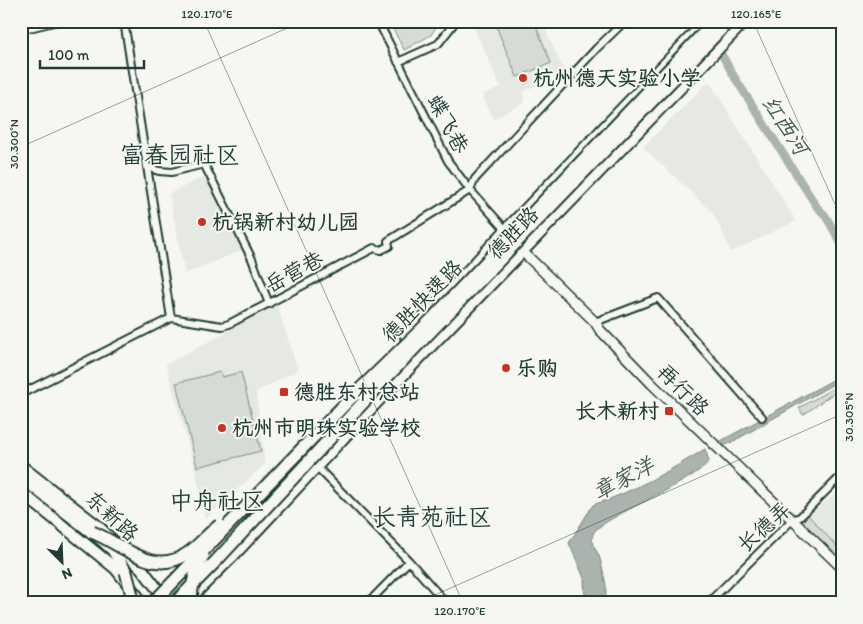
<svg xmlns="http://www.w3.org/2000/svg" width="863" height="624" viewBox="0 0 863 624" font-family="Itim,'LXGW WenKai TC',sans-serif">
  <style>
    .built { fill: #e6e8e4 }
    .green { fill: #d6dbd6; stroke: #7a8c85 }
    .water { fill: #aab3ae; stroke: #72847d }
    .lines { fill: none; stroke-linecap: round; stroke-linejoin: round }
    .canal { stroke: #aab3ae; stroke-width: 8 }
    .street-casing { stroke: #1f3d34; stroke-width: 10 }
    .secondary-casing { stroke: #1f3d34; stroke-width: 12 }
    .primary-casing { stroke: #1f3d34; stroke-width: 14 }
    .highway-casing { stroke: #1f3d34; stroke-width: 15 }
    .street { stroke: #f6f6f2; stroke-width: 6 }
    .secondary { stroke: #f6f6f2; stroke-width: 9 }
    .primary { stroke: #f6f6f2; stroke-width: 10 }
    .highway { stroke: #f6f6f2; stroke-width: 11 }
    .highway-bridge-casing { stroke: #1f3d34; stroke-width: 15; stroke-linecap: butt }
    .highway-bridge { stroke: #f6f6f2; stroke-width: 11 }
    .ticks { fill: none; stroke: #1f3d34; stroke-width: 1; stroke-opacity: 0.45 }
    .poi-dot { fill: #c8321e; stroke: #f6f6f2; stroke-width: 2 }
    .labels { text-anchor: middle; stroke-width: 4; stroke-linejoin: round; paint-order: stroke }
    .poi-label { font-size: 21px; font-weight: bold; fill: #1f3d34; stroke: #f6f6f2; text-anchor: start }
    .street-label { font-size: 21px; fill: #1f3d34; stroke: #f6f6f2 }
    .water-label { font-size: 22px; font-style: italic; fill: #425a52; stroke: #f6f6f2 }
    .quarter-label { font-size: 24px; fill: #1f3d34; stroke: #f6f6f2 }
    .neatline { fill: none; stroke: #1f3d34; stroke-width: 2 }
    .ticks-label { font-size: 12px; text-anchor: middle; fill: #1f3d34 }
  </style>
  <rect width="100%" height="100%" fill="#f6f6f2"/>
  <filter id="ink" filterUnits="userSpaceOnUse"><feTurbulence type="fractalNoise" baseFrequency=".02" numOctaves="2"/><feDisplacementMap in="SourceGraphic" scale="10" xChannelSelector="R" yChannelSelector="G"/><feConvolveMatrix kernelMatrix="1 2 1 2 8 2 1 2 1" color-interpolation-filters="sRGB"/></filter>
  <g filter="url(#ink)">
    <path class="built" d="M 471,21 L 541,21 L 564,70 L 523,92 L 525,102 L 494,119 L 482,95 L 501,87 Z
      M 709,81 L 796,221 L 731,252 L 714,214 L 643,147 Z
      M 207,175 L 242,250 L 185,274 L 169,194 Z
      M 277,305 L 298,370 L 256,392 L 265,464 L 205,519 L 198,481 L 166,364 Z
      M 842,489 L 842,552 L 808,515 Z"/>
    <path class="green" d="M 389,21 L 440,21 L 431,35 L 404,50 Z
      M 494,21 L 534,21 L 551,63 L 517,77 Z
      M 220,372 L 222,377 L 241,372 L 261,451 L 197,467 L 176,383 Z
      M 842,383 L 842,387 L 803,415 L 799,408 Z
      M 808,515 L 842,552 L 842,562 L 806,525 L 803,520 Z"/>
    <path class="water" d="M 842,375 L 842,379 L 734,441 L 716,450 L 708,448 Z
      M 705,449 L 709,461 C 691,485 599,518 593,534 C 590,542 596,549 599,556 C 602,564 604,576 606,585 C 606,590 606,596 605,601 L 605,603 L 579,603 L 585,599 L 584,578 L 569,543 L 593,505 C 633,492 669,471 705,449 Z"/>
    <g class="lines">
      <path class="canal" d="M 710,34 L 735,78 L 817,207 L 825,215 L 842,245"/>
      <g class="street-casing">
        <path id="street" d="M 124,21 L 171,318
          M 378,21 L 448,161 L 470,190 L 506,230
          M 838,21 L 842,27
          M 21,30 L 58,21
          M 398,62 L 438,44 L 456,21
          M 147,167 L 159,171 L 172,172 L 204,164 L 252,259 L 269,304
          M 595,322 L 658,298 L 762,417
          M 21,394 L 171,318 L 222,326 L 229,324 L 374,248 L 381,250 L 389,246 L 388,241 L 470,190 L 475,179 L 597,48 L 625,21
          M 317,467 L 409,561 L 446,603
          M 368,603 L 409,561
          M 708,603 L 792,520 L 800,517 L 842,475"/>
      </g>
      <g class="secondary-casing">
        <path id="secondary" d="M 519,248 L 595,322 L 600,330 L 652,384 L 842,568"/>
      </g>
      <g class="primary-casing">
        <path id="primary" d="M 406,337 L 506,230 L 706,21
          M 21,466 L 99,527 L 142,569 L 168,603
          M 21,492 L 115,568 L 143,603
          M 206,556 L 242,518
          M 185,603 L 232,557 L 378,401 L 745,21"/>
      </g>
      <g class="highway-casing">
        <path id="highway" d="M 21,477 L 103,541 L 113,550 L 126,572"/>
      </g>
      <use href="#street" class="street"/>
      <use href="#secondary" class="secondary"/>
      <use href="#primary" class="primary"/>
      <use href="#highway" class="highway"/>
      <g class="highway-bridge-casing">
        <path id="highway-bridge" d="M 92,532 C 123,544 153,578 188,553 C 200,545 208,533 220,525
          M 126,572 L 134,603
          M 153,603 L 350,399 L 430,321 L 715,21
          M 175,603 L 217,560 L 386,378 L 729,21
          M 191,603 C 191,585 195,572 203,556"/>
      </g>
      <use href="#highway-bridge" class="highway-bridge"/>
    </g>
  </g>
  <path class="ticks" d="M 204,21 L 463,603M 753,21 L 842,220M 21,147 L 303,21M 417,603 L 842,414"/>
  <g class="poi-dot">
    <circle cx="523" cy="78" r="5"/>
    <circle cx="202" cy="222" r="5"/>
    <circle cx="506" cy="368" r="5"/>
    <rect x="279" y="387" width="10" height="10" rx="2.5"/>
    <rect x="664" y="406" width="10" height="10" rx="2.5"/>
    <circle cx="222" cy="428" r="5"/>
  </g>
  <g class="labels">
    <g class="poi-label">
      <text x="533" y="85">杭州德天实验小学</text>
      <text x="212" y="229">杭锅新村幼儿园</text>
      <text x="516" y="375">乐购</text>
      <text x="294" y="399">德胜东村总站</text>
      <text x="659" y="418" text-anchor="end">长木新村</text>
      <text x="232" y="435">杭州市明珠实验学校</text>
    </g>
    <g class="street-label">
      <text transform="translate(448 124) rotate(62)" y="7">蝶飞巷</text>
      <text transform="translate(513 233) rotate(-46)" y="7">德胜路</text>
      <text transform="translate(294 272) rotate(-28)" y="7">岳营巷</text>
      <text transform="translate(422 301) rotate(-46)" y="7">德胜快速路</text>
      <text transform="translate(683 390) rotate(45)" y="7">再行路</text>
      <text transform="translate(112 516) rotate(42)" y="7">东新路</text>
      <text transform="translate(764 527) rotate(-42)" y="7">长德弄</text>
    </g>
    <g class="water-label">
      <text transform="translate(786 125) rotate(57)" y="8">红西河</text>
      <text transform="translate(623 478) rotate(-28)" y="8">章家洋</text>
    </g>
    <g class="quarter-label">
      <text x="180" y="163">富春园社区</text>
      <text x="217" y="509">中舟社区</text>
      <text x="432" y="525">长青苑社区</text>
    </g>
  </g>
  <rect width="863" height="624" fill="none" stroke="#f6f6f2" stroke-width="55"/>
  <g transform="translate(62 562) rotate(156)" stroke="#f6f6f2" stroke-width="4" paint-order="stroke">
  <path d="M0-4L9 19L0 12L-9 19Z" fill="#1f3d34"/>
  <text y="-8" font-size="14" font-weight="bold" text-anchor="middle" fill="#1f3d34">N</text>
  </g>
  <path d="M40 60v8h104v-8" fill="none" stroke="#1f3d34" stroke-width="2.5"/>
  <text x="48" y="60" font-size="15" fill="#1f3d34" stroke="#f6f6f2" stroke-width="4" paint-order="stroke">100 m</text>
  <rect x="28" y="28" width="808" height="568" class="neatline"/>
  <g class="ticks-label">
    <text x="207" y="18">120.170°E</text>
    <text x="756" y="18">120.165°E</text>
    <text transform="translate(14 144) rotate(-90)" y="4">30.300°N</text>
    <text transform="translate(849 417) rotate(-90)" y="4">30.305°N</text>
    <text x="460" y="615">120.170°E</text>
  </g>
</svg>
